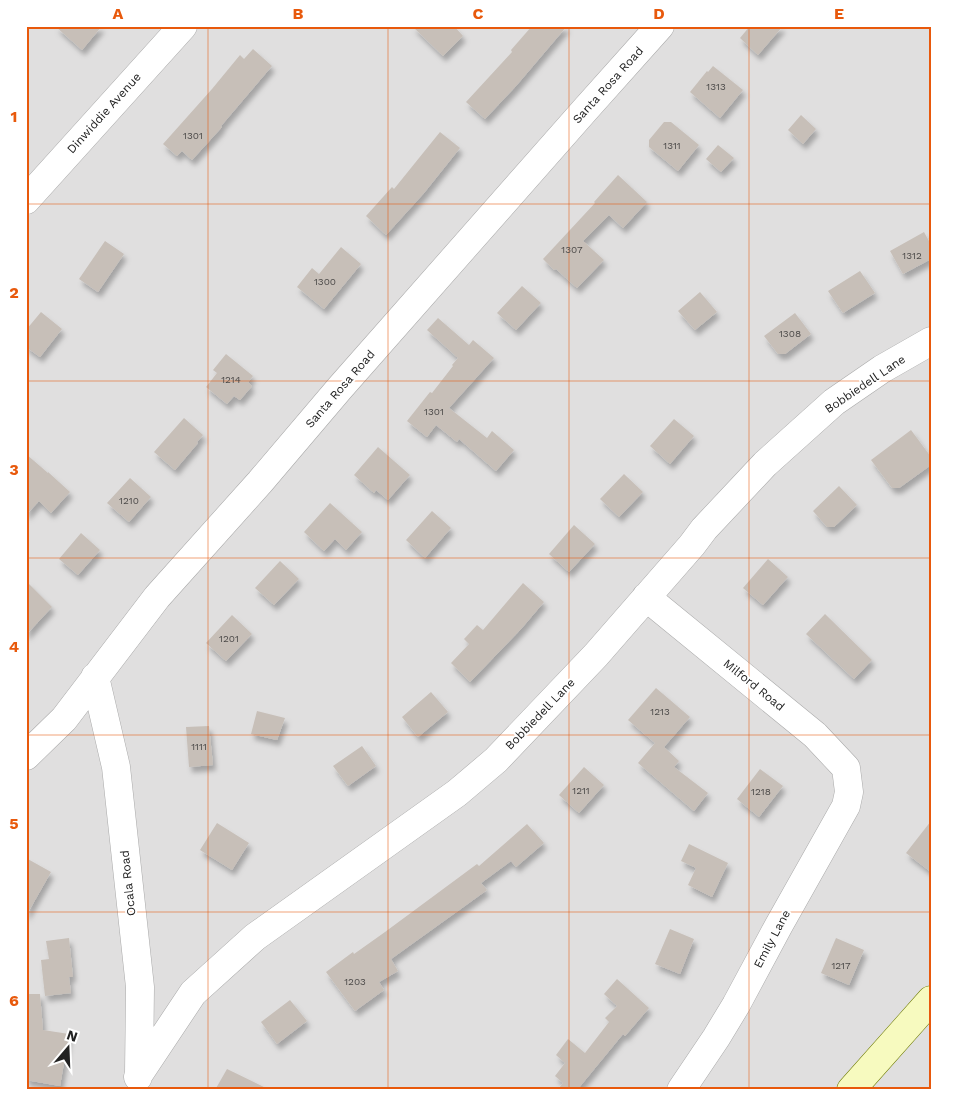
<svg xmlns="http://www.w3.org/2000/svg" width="957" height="1116" viewBox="0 0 957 1116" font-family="'Work Sans',sans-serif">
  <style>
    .residential { fill: #e0dfdf }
    .building { fill: #c7bfb8; filter: url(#shadow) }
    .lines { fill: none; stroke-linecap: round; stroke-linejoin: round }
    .minor-casing { stroke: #a9a9a9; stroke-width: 29 }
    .secondary-casing { stroke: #707d05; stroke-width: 29 }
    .minor { stroke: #fff; stroke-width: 28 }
    .secondary { stroke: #f7fabf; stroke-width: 28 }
    .grid { fill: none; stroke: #e8590c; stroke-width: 1; stroke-opacity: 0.55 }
    .labels { text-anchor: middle; stroke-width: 4; stroke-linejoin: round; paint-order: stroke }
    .number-label { font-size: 10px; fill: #4b4948 }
    .street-label { font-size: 12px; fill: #222; stroke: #fff }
    .neatline { fill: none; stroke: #e8590c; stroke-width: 2 }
    .grid-label { font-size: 16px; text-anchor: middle; font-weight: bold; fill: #e8590c }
  </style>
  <defs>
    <filter id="shadow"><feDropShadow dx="3" dy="5.5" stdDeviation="2.5" flood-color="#0004"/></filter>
  </defs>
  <rect width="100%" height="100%" fill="#f2efe9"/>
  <path class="residential" d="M 26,26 L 931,26 L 931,1090 L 26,1090 Z"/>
  <path class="building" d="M 55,26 L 102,26 L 82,50 Z
    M 412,26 L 454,26 L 463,36 L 443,56 Z
    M 532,26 L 567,26 L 516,86 L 485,119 L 466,102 L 512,52 L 511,50 Z
    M 750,26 L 783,26 L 758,55 L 740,38 Z
    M 253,49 L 272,66 L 221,126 L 222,127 L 192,160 L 182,151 L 177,156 L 163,144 L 212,89 L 240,55 L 244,59 Z
    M 713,66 L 743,90 L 720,118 L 690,92 L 707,71 L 708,72 Z
    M 801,115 L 816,129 L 803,144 L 788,130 Z
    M 664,122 L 671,122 L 699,145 L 678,171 L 649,147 L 649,140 Z
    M 440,132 L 460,148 L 424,193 L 386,235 L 366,216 L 392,187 L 394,189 Z
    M 718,145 L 734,158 L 721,172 L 706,159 Z
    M 618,175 L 647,202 L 623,228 L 609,215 L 583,241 L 604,260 L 577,288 L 556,269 L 554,270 L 543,259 L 595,203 L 594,202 Z
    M 924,232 L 931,245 L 931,259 L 903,274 L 890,251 Z
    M 105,241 L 124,254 L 98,292 L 79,279 Z
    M 341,247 L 361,264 L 324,309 L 297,287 L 312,268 L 319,274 Z
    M 860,271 L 875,293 L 843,313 L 828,291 Z
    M 522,286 L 541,303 L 516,330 L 497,313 Z
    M 700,292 L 717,312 L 695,330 L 678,311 Z
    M 41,312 L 62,329 L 40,357 L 26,347 L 26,330 Z
    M 795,313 L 811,334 L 785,354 L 778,354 L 764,336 Z
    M 438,318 L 469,345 L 473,340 L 494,358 L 449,408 L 487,438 L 492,431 L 514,450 L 496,471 L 459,439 L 457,442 L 436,425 L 427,437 L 407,421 L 430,392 L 432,393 L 453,366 L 452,365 L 458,358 L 427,330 Z
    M 226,354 L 253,376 L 248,382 L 252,386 L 240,400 L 234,396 L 227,404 L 206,387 L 217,373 L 213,370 Z
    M 184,418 L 203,435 L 197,442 L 198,443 L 175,470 L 154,452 Z
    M 674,419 L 694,436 L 670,464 L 650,446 Z
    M 911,430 L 931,457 L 931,465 L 899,488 L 892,488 L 871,460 Z
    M 378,447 L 410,475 L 388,500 L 376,490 L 374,493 L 354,475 Z
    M 26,454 L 48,473 L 48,472 L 70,492 L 51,513 L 39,501 L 26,515 Z
    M 624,474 L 643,492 L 619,517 L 600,499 Z
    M 130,478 L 151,497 L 129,522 L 107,503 Z
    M 839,486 L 857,505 L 834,527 L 827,527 L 813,511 Z
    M 330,503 L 362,532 L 346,550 L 335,539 L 324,551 L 304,532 Z
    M 432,511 L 451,528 L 425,558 L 406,540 Z
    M 574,525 L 595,544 L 569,572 L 549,554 Z
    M 81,533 L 100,550 L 78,575 L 59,559 Z
    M 768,559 L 788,577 L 763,605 L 743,588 Z
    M 280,561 L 299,579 L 274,605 L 255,588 Z
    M 26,581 L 52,607 L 26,635 Z
    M 523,583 L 544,602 L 521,629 L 470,682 L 451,663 L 469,644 L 464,639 L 477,625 L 483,630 Z
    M 825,614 L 872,660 L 854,679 L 806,634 Z
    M 232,615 L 252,634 L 226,661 L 206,643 Z
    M 656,688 L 690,717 L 664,747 L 679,761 L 674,767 L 708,793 L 694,811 L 638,763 L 655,743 L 628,720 Z
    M 431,692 L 448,712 L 418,737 L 402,717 Z
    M 257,711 L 285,718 L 277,740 L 251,734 Z
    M 209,726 L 213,765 L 189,767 L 186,727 Z
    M 362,746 L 376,766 L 348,786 L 333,766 Z
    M 584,767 L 604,785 L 579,813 L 559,795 Z
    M 760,769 L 783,786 L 759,817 L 737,799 Z
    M 931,821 L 931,872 L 906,853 Z
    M 217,823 L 249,843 L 232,870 L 200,850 Z
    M 527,824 L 544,843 L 516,867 L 511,861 L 481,883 L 487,890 L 391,959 L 398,971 L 379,982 L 384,990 L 355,1011 L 326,972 L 353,952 L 354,954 L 385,932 L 477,864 L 479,866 Z
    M 689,844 L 728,863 L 712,897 L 688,885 L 696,868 L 681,861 Z
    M 26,858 L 51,872 L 26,916 Z
    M 670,929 L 694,939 L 680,974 L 655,964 Z
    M 69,938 L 73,977 L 69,977 L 71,993 L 45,996 L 41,960 L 49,959 L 46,941 Z
    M 836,938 L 864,950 L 849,985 L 821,973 Z
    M 617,979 L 649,1008 L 625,1036 L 623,1034 L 577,1090 L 560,1090 L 559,1088 L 563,1083 L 555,1076 L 565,1063 L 556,1055 L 568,1039 L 585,1053 L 609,1022 L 605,1018 L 617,1006 L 604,994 Z
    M 26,994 L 40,994 L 43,1030 L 69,1034 L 60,1086 L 26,1080 Z
    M 290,1000 L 307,1021 L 277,1044 L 261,1022 Z
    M 227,1069 L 270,1090 L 215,1090 Z"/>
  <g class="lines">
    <g class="minor-casing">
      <path id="minor" d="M 26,200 L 183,26
        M 646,597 L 815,735 L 846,768 L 849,792 L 846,806 L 779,925 L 736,1005 L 716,1038 L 681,1090
        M 95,677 L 116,767 L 140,987 L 139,1074 L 138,1077
        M 26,756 L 64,719 L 157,597 L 260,482 L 339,389 L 584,111 L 660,26
        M 139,1074 L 193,993 L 255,937 L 457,793 L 496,760 L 596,655 L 692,545 L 704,529 L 765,464 L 834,402 L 882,369 L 931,341"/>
    </g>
    <g class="secondary-casing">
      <path id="secondary" d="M 851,1090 L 931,1000"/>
    </g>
    <use href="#minor" class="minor"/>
    <use href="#secondary" class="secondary"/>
  </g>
  <path class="grid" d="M 208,26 L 208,1090M 388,26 L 388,1090M 569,26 L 569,1090M 749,26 L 749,1090M 26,204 L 931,204M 26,381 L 931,381M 26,558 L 931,558M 26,735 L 931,735M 26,912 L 931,912"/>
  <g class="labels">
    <g class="number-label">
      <text x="716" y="90">1313</text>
      <text x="193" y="139">1301</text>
      <text x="672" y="149">1311</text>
      <text x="572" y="253">1307</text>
      <text x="912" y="259">1312</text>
      <text x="325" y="285">1300</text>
      <text x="790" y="337">1308</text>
      <text x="231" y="383">1214</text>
      <text x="434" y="415">1301</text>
      <text x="129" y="504">1210</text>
      <text x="229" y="642">1201</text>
      <text x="660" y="715">1213</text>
      <text x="199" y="750">1111</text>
      <text x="581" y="794">1211</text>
      <text x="761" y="795">1218</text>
      <text x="841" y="969">1217</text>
      <text x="355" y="985">1203</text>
    </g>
    <g class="street-label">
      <text transform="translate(608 85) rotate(-48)" y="4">Santa Rosa Road</text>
      <text transform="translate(104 113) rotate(-48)" y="4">Dinwiddie Avenue</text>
      <text transform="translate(865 384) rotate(-34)" y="4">Bobbiedell Lane</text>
      <text transform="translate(340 389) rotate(-49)" y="4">Santa Rosa Road</text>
      <text transform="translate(754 685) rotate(39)" y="4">Milford Road</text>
      <text transform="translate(540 714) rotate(-46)" y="4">Bobbiedell Lane</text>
      <text transform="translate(128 883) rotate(-96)" y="4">Ocala Road</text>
      <text transform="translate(772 939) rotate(-62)" y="4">Emily Lane</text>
    </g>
  </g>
  <rect width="957" height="1116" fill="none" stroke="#ffffff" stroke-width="55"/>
  <g transform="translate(68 1048) rotate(19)" stroke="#ffffff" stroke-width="4" paint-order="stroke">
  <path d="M0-4L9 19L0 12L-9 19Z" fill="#222222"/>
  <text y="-8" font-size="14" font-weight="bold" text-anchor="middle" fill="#222222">N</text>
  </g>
  <rect x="28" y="28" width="902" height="1060" class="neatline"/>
  <g class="grid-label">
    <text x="118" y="19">A</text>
    <text x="298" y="19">B</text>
    <text x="478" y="19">C</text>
    <text x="659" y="19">D</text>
    <text x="839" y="19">E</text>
    <text x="14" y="122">1</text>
    <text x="14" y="298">2</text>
    <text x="14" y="475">3</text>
    <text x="14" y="652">4</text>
    <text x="14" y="829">5</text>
    <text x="14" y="1006">6</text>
  </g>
</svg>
